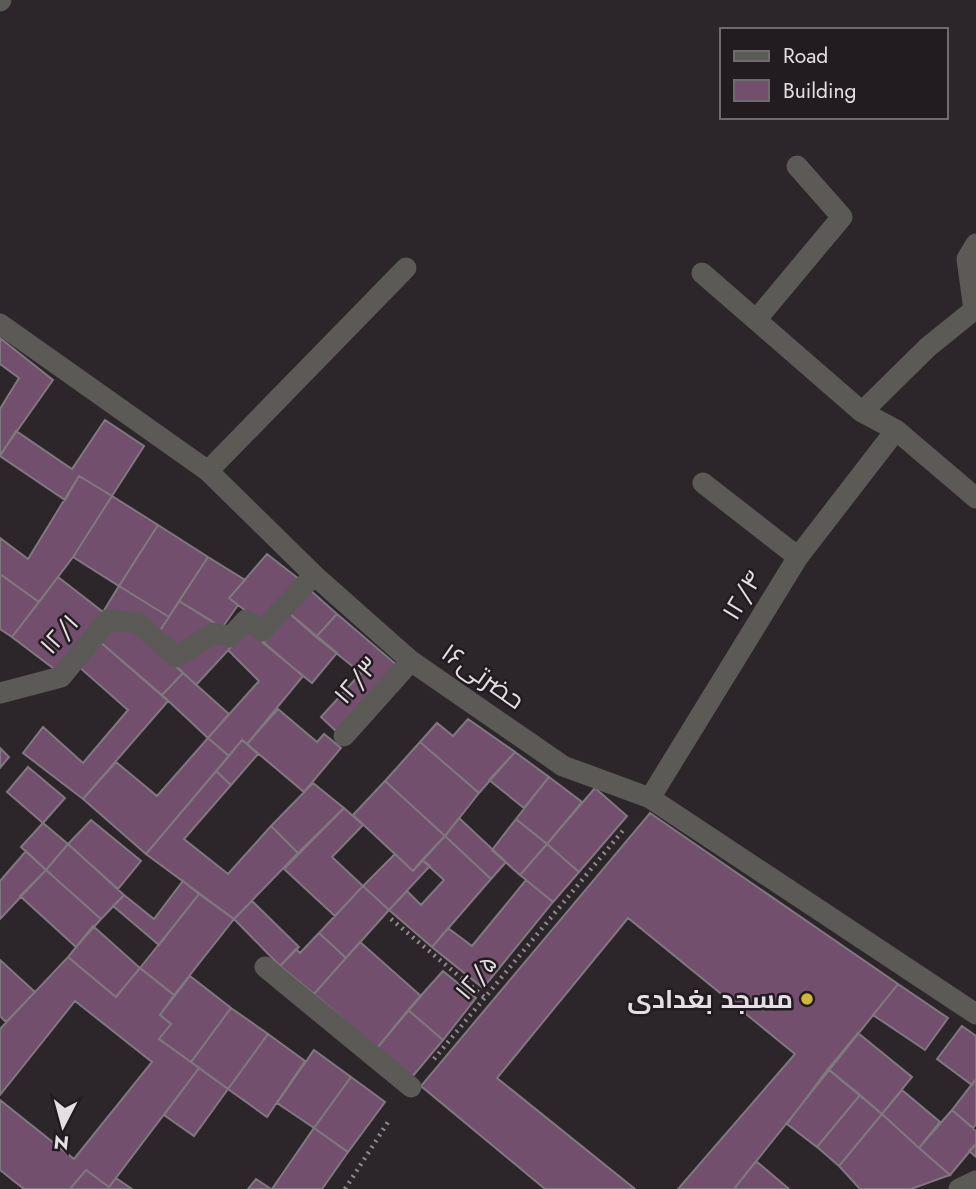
<svg xmlns="http://www.w3.org/2000/svg" width="976" height="1189" viewBox="0 0 976 1189" font-family="Jost,Cairo,sans-serif">
  <style>
    .building { fill: #714f6d; stroke: #80787f; stroke-width: 2 }
    .lines { fill: none; stroke-linecap: round; stroke-linejoin: round }
    .path { stroke: #918b90; stroke-width: 4.5; stroke-dasharray: 2 5; stroke-linecap: butt }
    .minor { stroke: #5b5a57; stroke-width: 21 }
    .poi-dot { fill: #d1b736; stroke: #221c21; stroke-width: 2.5 }
    .labels { text-anchor: middle; stroke-width: 5; stroke-linejoin: round; paint-order: stroke }
    .street-label { font-size: 26px; fill: #e4dfe3; stroke: #221c21 }
    .poi-label { font-size: 26px; font-weight: bold; fill: #e4dfe3; stroke: #221c21; text-anchor: end }
  </style>
  <rect width="100%" height="100%" fill="#2c262b"/>
  <path class="building" d="M 0,338 L 53,380 L 0,455 L 0,409 L 19,378 L 0,364 Z
    M 105,420 L 144,446 L 112,496 L 79,476 L 65,500 L 0,456 L 16,431 L 72,469 Z
    M 79,476 L 112,496 L 73,557 L 39,602 L 0,574 L 0,538 L 28,559 Z
    M 112,496 L 158,525 L 119,586 L 73,557 Z
    M 158,525 L 208,557 L 169,617 L 119,586 Z
    M 267,554 L 299,579 L 259,621 L 229,598 Z
    M 208,557 L 245,580 L 229,598 L 238,605 L 222,628 L 179,601 Z
    M 0,574 L 39,602 L 12,637 L 0,629 Z
    M 58,577 L 103,612 L 57,671 L 12,637 Z
    M 119,586 L 169,617 L 159,632 L 103,612 Z
    M 310,590 L 337,614 L 316,637 L 289,613 Z
    M 179,601 L 215,623 L 178,648 L 159,632 Z
    M 289,613 L 337,653 L 312,683 L 263,643 Z
    M 337,614 L 398,666 L 338,733 L 321,717 L 361,673 L 316,637 Z
    M 133,627 L 183,673 L 162,695 L 99,641 L 112,628 Z
    M 248,629 L 303,676 L 247,744 L 242,740 L 229,756 L 208,738 L 259,681 L 228,650 Z
    M 218,639 L 233,645 L 196,685 L 176,666 Z
    M 99,641 L 168,701 L 83,799 L 23,753 L 43,727 L 83,763 L 128,710 L 78,666 Z
    M 183,673 L 229,714 L 208,738 L 162,695 Z
    M 278,709 L 317,742 L 324,734 L 341,748 L 304,792 L 247,744 Z
    M 468,719 L 515,752 L 479,793 L 420,742 L 437,723 L 453,736 Z
    M 208,738 L 229,756 L 146,854 L 83,799 L 116,762 L 157,796 Z
    M 242,740 L 258,754 L 231,785 L 216,771 Z
    M 420,742 L 479,793 L 445,836 L 385,781 Z
    M 0,748 L 9,757 L 0,768 Z
    M 515,752 L 549,777 L 524,808 L 489,780 Z
    M 28,767 L 65,798 L 43,823 L 7,792 Z
    M 216,771 L 231,785 L 184,839 L 228,874 L 271,826 L 298,853 L 234,919 L 146,854 Z
    M 549,777 L 582,802 L 547,844 L 516,819 Z
    M 385,781 L 445,836 L 413,871 L 353,815 Z
    M 313,783 L 344,808 L 298,853 L 271,826 Z
    M 595,788 L 627,816 L 579,872 L 547,844 Z
    M 344,808 L 363,825 L 332,857 L 363,886 L 335,916 L 284,869 Z
    M 650,813 L 898,984 L 734,1189 L 678,1189 L 795,1054 L 628,918 L 497,1078 L 635,1189 L 545,1189 L 421,1086 Z
    M 459,818 L 506,862 L 491,879 L 445,836 Z
    M 516,819 L 547,844 L 520,875 L 492,850 Z
    M 91,820 L 141,861 L 118,889 L 68,844 Z
    M 43,823 L 68,844 L 46,870 L 21,847 Z
    M 445,836 L 491,879 L 432,947 L 389,910 L 407,891 L 421,905 L 444,880 L 422,860 Z
    M 68,844 L 124,895 L 101,919 L 46,870 Z
    M 547,844 L 579,872 L 553,902 L 520,875 Z
    M 26,851 L 46,870 L 0,919 L 0,881 Z
    M 395,854 L 413,871 L 422,860 L 430,866 L 389,910 L 363,886 Z
    M 46,870 L 101,919 L 76,947 L 20,896 Z
    M 526,880 L 553,902 L 483,988 L 432,947 L 448,928 L 472,946 Z
    M 183,881 L 199,894 L 159,945 L 113,906 L 124,895 L 154,919 Z
    M 363,886 L 389,910 L 346,958 L 319,933 Z
    M 199,894 L 234,919 L 174,995 L 140,968 Z
    M 252,901 L 299,947 L 280,966 L 234,919 Z
    M 93,926 L 140,968 L 116,997 L 68,957 Z
    M 319,933 L 346,958 L 314,994 L 280,966 L 296,949 L 300,953 Z
    M 360,942 L 421,996 L 377,1048 L 314,994 Z
    M 68,957 L 116,997 L 140,968 L 174,995 L 160,1015 L 171,1024 L 159,1039 L 199,1068 L 109,1187 L 86,1170 L 70,1189 L 24,1189 L 0,1170 L 0,1100 L 74,1159 L 152,1062 L 75,1001 L 0,1095 L 0,1029 Z
    M 0,960 L 35,992 L 6,1022 L 0,1016 Z
    M 443,971 L 476,998 L 443,1040 L 408,1010 Z
    M 190,976 L 231,1008 L 191,1062 L 159,1039 L 171,1024 L 160,1015 Z
    M 898,984 L 948,1018 L 925,1050 L 873,1015 Z
    M 231,1008 L 268,1034 L 228,1089 L 191,1062 Z
    M 408,1010 L 443,1040 L 412,1077 L 377,1048 Z
    M 962,1026 L 976,1036 L 976,1079 L 972,1085 L 937,1059 Z
    M 858,1033 L 912,1077 L 882,1114 L 828,1069 Z
    M 268,1034 L 305,1061 L 267,1117 L 228,1089 Z
    M 314,1050 L 351,1077 L 314,1128 L 277,1103 Z
    M 199,1068 L 228,1089 L 194,1136 L 164,1115 Z
    M 828,1069 L 860,1095 L 817,1147 L 787,1124 Z
    M 351,1077 L 385,1102 L 348,1152 L 314,1128 Z
    M 976,1079 L 976,1124 L 973,1128 L 952,1110 Z
    M 902,1090 L 940,1122 L 919,1148 L 882,1114 Z
    M 860,1095 L 882,1114 L 839,1166 L 817,1147 Z
    M 952,1110 L 976,1131 L 976,1144 L 950,1175 L 919,1148 Z
    M 882,1114 L 919,1148 L 950,1175 L 911,1189 L 860,1189 L 839,1166 Z
    M 314,1128 L 348,1152 L 322,1189 L 272,1189 Z
    M 976,1144 L 976,1157 L 969,1151 Z
    M 756,1161 L 789,1189 L 734,1189 Z
    M 86,1170 L 109,1187 L 116,1178 L 132,1189 L 70,1189 Z
    M 256,1179 L 271,1189 L 248,1189 Z"/>
  <g class="lines">
    <path class="path" d="M 391,919 L 484,997
      M 434,1059 L 625,828
      M 345,1189 L 390,1119"/>
    <path class="minor" d="M 0,1 L 1,0
      M 702,273 L 862,412 L 896,430 L 976,498
      M 756,320 L 842,217 L 797,166
      M 0,324 L 208,471 L 314,575 L 411,661 L 563,766 L 650,798 L 976,1014
      M 862,412 L 928,347 L 974,310 L 967,259 L 976,244
      M 208,471 L 406,268
      M 703,483 L 798,557
      M 0,693 L 61,677 L 108,620 L 138,623 L 176,657 L 214,633 L 230,637 L 246,620 L 262,631 L 314,575
      M 344,736 L 411,661
      M 650,798 L 798,557 L 896,430
      M 265,967 L 411,1087
      M 959,1189 L 976,1181"/>
  </g>
  <circle class="poi-dot" cx="807" cy="999" r="7"/>
  <g class="labels">
    <g class="street-label">
      <text transform="translate(742 595) rotate(-59)" y="9">۱۲/۴</text>
      <text transform="translate(59 634) rotate(-48)" y="9">۱۲/۱</text>
      <text transform="translate(483 676) rotate(35)" y="9">حضرتی۱۶</text>
      <text transform="translate(356 680) rotate(-49)" y="9">۱۲/۳</text>
      <text transform="translate(476 977) rotate(-50)" y="9">۱۲/۵</text>
    </g>
    <g class="poi-label">
      <text x="793" y="1008">مسجد بغدادی</text>
    </g>
  </g>
  <rect x="720" y="28" width="228" height="91" fill="#221c21" stroke="#706a6f" stroke-width="2"/>
  <rect x="734" y="51" width="35" height="10" fill="#5b5a57" stroke="#706a6f" stroke-width="2"/>
  <text x="783" y="63" font-size="21" fill="#e4dfe3">Road</text>
  <rect x="734" y="80" width="35" height="21" fill="#714f6d" stroke="#706a6f" stroke-width="2"/>
  <text x="783" y="98" font-size="21" fill="#e4dfe3">Building</text>
  <g transform="translate(63 1126) rotate(186)" stroke="#221c21" stroke-width="5" paint-order="stroke">
  <path d="M0-5L12 26L0 18L-12 26Z" fill="#e4dfe3"/>
  <text y="-10" font-size="19" font-weight="bold" text-anchor="middle" fill="#e4dfe3">N</text>
  </g>
</svg>
